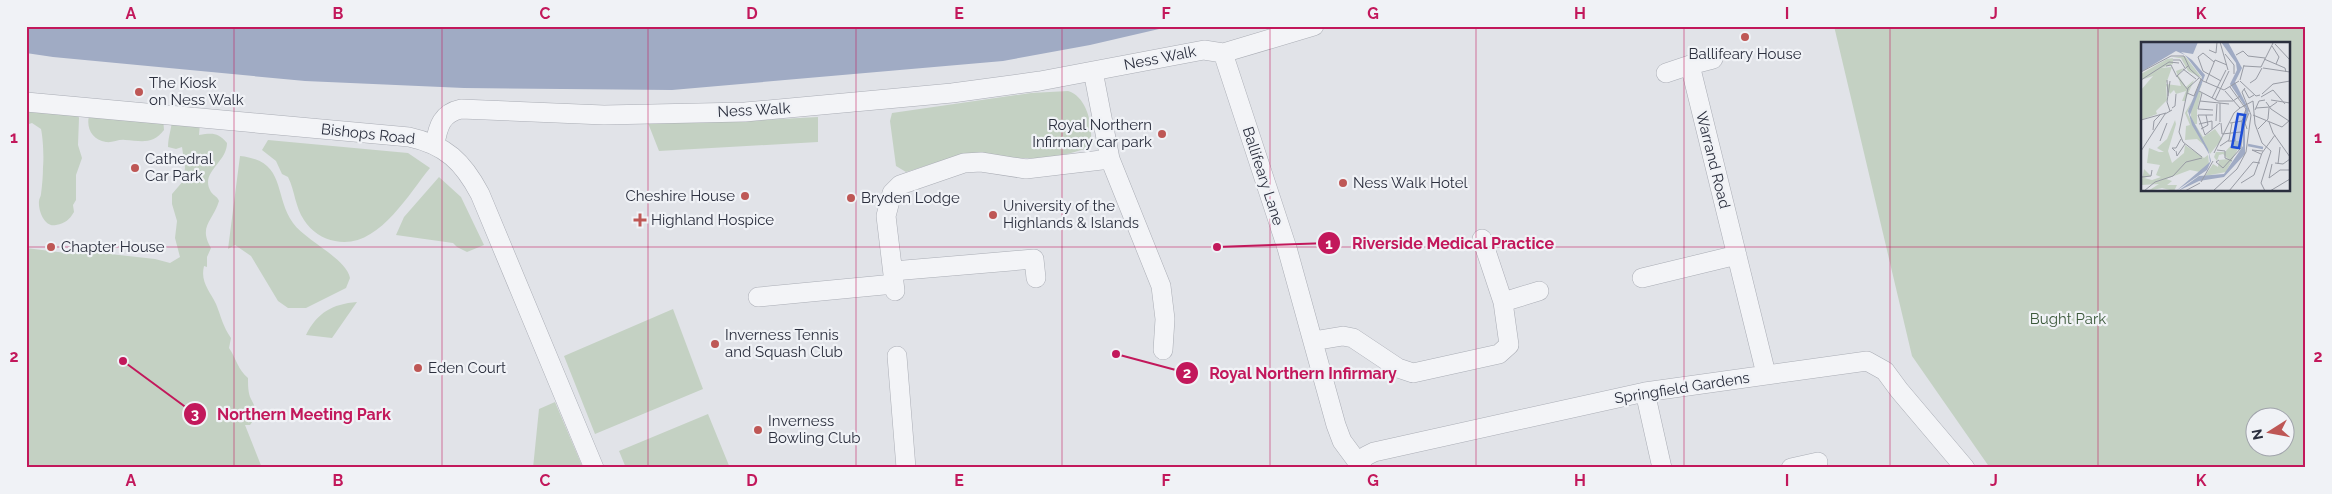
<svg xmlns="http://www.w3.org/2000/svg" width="2332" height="494" viewBox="0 0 2332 494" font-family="Raleway,sans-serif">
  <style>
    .green { fill: #c4d1c3; fill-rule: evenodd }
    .water { fill: #a0abc4 }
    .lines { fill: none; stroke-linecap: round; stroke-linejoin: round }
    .minor-casing { stroke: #aaadb5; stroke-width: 20 }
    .minor { stroke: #f3f4f7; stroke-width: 19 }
    .grid { fill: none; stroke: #c2185b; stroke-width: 1; stroke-opacity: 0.55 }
    .poi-dot { fill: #be5755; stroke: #f0f2f6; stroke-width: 2 }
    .labels { text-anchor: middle; stroke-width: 4.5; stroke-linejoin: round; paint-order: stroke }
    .poi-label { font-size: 15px; fill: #2b2f3e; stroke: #f0f2f6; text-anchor: start }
    .street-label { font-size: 15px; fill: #2b2f3e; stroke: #f0f2f6 }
    .park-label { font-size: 15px; fill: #3b583a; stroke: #f0f2f6 }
    .inset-river { fill: none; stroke: #a0abc4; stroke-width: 2.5 }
    .inset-road { fill: none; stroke: #989ba4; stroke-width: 1 }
    .view { fill: #1d4ed8; fill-opacity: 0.15; stroke: #1d4ed8; stroke-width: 2.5 }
    .inset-edge { fill: none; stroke: #2b2f3e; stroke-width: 2.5 }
    .leader { fill: none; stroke: #c2185b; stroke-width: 2 }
    .callout-dot { fill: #c2185b; stroke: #f0f2f6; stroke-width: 2 }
    .mark-label { font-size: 15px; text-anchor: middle; font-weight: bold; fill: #fff }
    .callout-label { font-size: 16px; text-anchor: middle; font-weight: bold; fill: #c2185b; stroke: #f0f2f6; stroke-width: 4.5; stroke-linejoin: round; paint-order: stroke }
    .neatline { fill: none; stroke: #c2185b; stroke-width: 2 }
    .grid-label { font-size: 16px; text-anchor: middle; font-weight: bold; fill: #c2185b }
  </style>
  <rect width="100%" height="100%" fill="#e1e3e8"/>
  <path class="green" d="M 1834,26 L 2306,26 L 2306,468 L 1990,468 L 1912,356 ZM 2142,44 L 2288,44 L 2288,190 L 2142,190 ZM 2254,416 L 2284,416 L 2284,446 L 2254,446 Z
    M 1068,91 C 1088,97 1094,129 1090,147 C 1069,155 1045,159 1022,158 C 1008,158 995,154 980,154 C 955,154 930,165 906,172 L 896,166 L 890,121 L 892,113 L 1031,93 Z
    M 26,101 L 76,105 L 79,118 L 78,145 L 82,158 L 76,175 L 76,200 L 73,205 L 74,212 C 69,220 66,223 56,225 C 45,228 38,211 39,201 C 39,199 41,196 41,194 C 42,186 43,176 43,167 C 44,157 43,138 41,129 L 32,123 L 26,125 Z
    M 90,113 L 163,117 L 164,130 C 153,145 141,141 125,140 C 119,139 112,143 106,142 C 91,140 85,126 90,113 Z
    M 818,117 L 818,142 L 659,151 L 648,123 L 746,121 Z
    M 172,118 L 200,123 L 199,135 C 212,133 218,132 227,143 C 227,163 199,172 211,192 C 214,196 217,196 219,201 C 213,221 198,226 211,248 L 207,257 L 207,267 L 204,266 C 200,282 210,291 216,304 C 221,316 223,327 231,338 L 229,348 C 236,358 238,370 248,378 C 248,385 248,393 251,399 C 257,411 259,413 250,425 L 245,425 L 262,468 L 26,468 L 26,248 L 74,254 L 80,245 L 92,252 L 155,259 L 170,263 L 180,257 L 175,238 L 177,221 L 172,204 L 172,194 L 184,180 L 185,167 L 182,147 L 176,149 L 168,147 C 168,136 172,128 172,118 Z
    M 268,140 L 408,153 L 430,168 C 407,196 377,250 335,241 C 323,239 311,231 304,220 C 295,207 295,191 288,177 L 282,174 L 276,161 L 262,150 Z
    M 240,156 C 287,161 273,195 293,223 C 306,241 346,258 350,278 L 346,288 L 306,308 L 288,308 L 278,301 L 251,256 L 235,245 L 228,249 Z
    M 439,177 L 461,197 L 484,245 L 467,252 L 457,247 L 453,243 L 396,235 L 404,217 Z
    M 357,302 L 332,338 L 306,335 C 317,313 332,304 357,302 Z
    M 673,309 L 703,389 L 595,434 L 564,356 Z
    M 555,402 L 583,468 L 533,468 L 539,409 Z
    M 708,414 L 730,468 L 626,468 L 619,451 Z"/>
  <path class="water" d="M 26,26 L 1172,26 L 1090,45 L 1003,61 L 672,90 L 464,88 L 305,81 L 53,57 L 26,53 Z"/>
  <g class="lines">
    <g class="minor-casing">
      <path id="minor" d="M 1223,53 L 1287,248 L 1336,425 L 1342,441 L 1359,464 L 1359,468
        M 1690,65 L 1713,59
        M 1093,71 L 1110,159 L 1161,286 L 1165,319 L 1163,350
        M 1666,73 L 1690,65 L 1766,374
        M 26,102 L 409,137 C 446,145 463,162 480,194 L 594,468
        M 435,144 C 438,126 442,113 461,109 L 604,115 L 745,112 L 952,93 L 1040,81 L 1204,50 L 1223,53 L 1314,26
        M 1482,239 L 1503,302
        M 893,271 L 1034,259 L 1036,278
        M 1642,278 L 1737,255
        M 895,291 L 886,216 L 892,193 L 900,185 L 964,163 L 981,162 L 1026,169 L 1110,159
        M 758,297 L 894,284
        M 1313,341 L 1343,336 L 1353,338 L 1398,368 L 1413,373 L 1499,354 L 1509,345 L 1503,302 L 1539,291
        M 897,356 L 906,468
        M 1645,392 L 1662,468
        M 1359,464 L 1366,456 L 1374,452 L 1645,392 L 1867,361 L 1885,371 L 1899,390 L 1965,468
        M 1791,468 L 1818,462"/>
    </g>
    <use href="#minor" class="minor"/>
  </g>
  <path class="grid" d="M 234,26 L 234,468M 442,26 L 442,468M 648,26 L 648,468M 856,26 L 856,468M 1062,26 L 1062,468M 1270,26 L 1270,468M 1476,26 L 1476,468M 1684,26 L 1684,468M 1890,26 L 1890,468M 2098,26 L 2098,468M 26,247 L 2306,247"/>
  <g class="poi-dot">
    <circle cx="1745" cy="37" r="5"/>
    <circle cx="139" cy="92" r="5"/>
    <circle cx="1162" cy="134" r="5"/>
    <circle cx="135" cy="168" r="5"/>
    <circle cx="1343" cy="183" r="5"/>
    <circle cx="745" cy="196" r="5"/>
    <circle cx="851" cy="198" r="5"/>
    <circle cx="993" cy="215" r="5"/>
    <path d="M637.5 212.5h5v5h5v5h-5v5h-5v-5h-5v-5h5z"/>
    <circle cx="51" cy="247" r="5"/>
    <circle cx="715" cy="344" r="5"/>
    <circle cx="418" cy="368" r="5"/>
    <circle cx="758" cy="430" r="5"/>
  </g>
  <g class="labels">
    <g class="poi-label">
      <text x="1745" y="59" text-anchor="middle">Ballifeary House</text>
      <text x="149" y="88">The Kiosk<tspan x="149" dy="17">on Ness Walk</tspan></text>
      <text x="1152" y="130" text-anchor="end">Royal Northern<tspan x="1152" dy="17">Infirmary car park</tspan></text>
      <text x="145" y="164">Cathedral<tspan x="145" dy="17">Car Park</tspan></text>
      <text x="1353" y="188">Ness Walk Hotel</text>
      <text x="735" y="201" text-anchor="end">Cheshire House</text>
      <text x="861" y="203">Bryden Lodge</text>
      <text x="1003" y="211">University of the<tspan x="1003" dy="17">Highlands &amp; Islands</tspan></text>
      <text x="651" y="225">Highland Hospice</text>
      <text x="61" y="252">Chapter House</text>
      <text x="725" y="340">Inverness Tennis<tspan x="725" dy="17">and Squash Club</tspan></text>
      <text x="428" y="373">Eden Court</text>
      <text x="768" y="426">Inverness<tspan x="768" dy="17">Bowling Club</tspan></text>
    </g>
    <g class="street-label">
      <text transform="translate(1160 58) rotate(-11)" y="5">Ness Walk</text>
      <text transform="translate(754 110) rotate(-3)" y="5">Ness Walk</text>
      <text transform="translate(368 134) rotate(6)" y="5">Bishops Road</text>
      <text transform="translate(1713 160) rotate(76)" y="5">Warrand Road</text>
      <text transform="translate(1263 176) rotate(72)" y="5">Ballifeary Lane</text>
      <text transform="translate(1682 388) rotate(-9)" y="5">Springfield Gardens</text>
    </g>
    <g class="park-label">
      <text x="2068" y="324">Bught Park</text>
    </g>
  </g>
  <g transform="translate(2141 42)">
    <rect width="149" height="149" fill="#e1e3e8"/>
    <path d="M 44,14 L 61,36 L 47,29 L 40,16 L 32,16 L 32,22 L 20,26 L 31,25 L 25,42 L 40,44 L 35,29 L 43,26 L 37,33 L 45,45 L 53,38 L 44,59 L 41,59 L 45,49 L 35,52 L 33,48 L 29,52 L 25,43 L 26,58 L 15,69 L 16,72 L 0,78 L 0,48 L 12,34 L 0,38 L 0,32 L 26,17 ZM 59,42 L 61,42 L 58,49 L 60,50 L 56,69 L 56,82 L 54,82 L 62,95 L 74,87 L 81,97 L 69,112 L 50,77 L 50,66 ZM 54,54 L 46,71 L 63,103 L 56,97 L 44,98 L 45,84 L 49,83 L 44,71 ZM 34,78 L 35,82 L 27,109 L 31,121 L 43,111 L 44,103 L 63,116 L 67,113 L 68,122 L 59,130 L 49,128 L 25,137 L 31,139 L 26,143 L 36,143 L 33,149 L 21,146 L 7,149 L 18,142 L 0,143 L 3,127 L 10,134 L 3,136 L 11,138 L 20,135 L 15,133 L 19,123 L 6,121 L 8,106 L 18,110 L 23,110 L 16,106 L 26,97 ZM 94,99 L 101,99 L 85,130 L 64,134 L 72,122 L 77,125 L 78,118 L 87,117 L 82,112 L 78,113 L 76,119 L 73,115 L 75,110 L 84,110 Z" fill="#c4d1c3"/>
    <path d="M 0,0 L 57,0 L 52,12 L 40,10 L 51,18 L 64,33 L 49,73 L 67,107 L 70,119 L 66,128 L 35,149 L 69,120 L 68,112 L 51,83 L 47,69 L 61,35 L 44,13 L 35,9 L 0,30 ZM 80,0 L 87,0 L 101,26 L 94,40 L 108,68 L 104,84 L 104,112 L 83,135 L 58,139 L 37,149 L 58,134 L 83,132 L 102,104 L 101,87 L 105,66 L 89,42 L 96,28 L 95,21 Z" fill="#a0abc4"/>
    <path class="inset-river" d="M 107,103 L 122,106"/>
    <path class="inset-road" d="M 79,0 L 87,28M 134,2 L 149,18M 131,4 L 138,15 L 135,22M 68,8 L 75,11 L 76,0M 84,12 L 93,23 L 93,32M 95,13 L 102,9 L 107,14M 107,14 L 124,16M 123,17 L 144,26 L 145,30M 32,18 L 39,18 L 44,26M 73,20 L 62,11 L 57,15 L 62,29 L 80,39M 25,24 L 30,23 L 36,35M 47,24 L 36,34 L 47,48M 103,24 L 120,25M 120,25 L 132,1M 122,26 L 149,30M 42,27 L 55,37M 0,30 L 30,14 L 43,14 L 49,27 L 62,39 L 83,48M 58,36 L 47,46 L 38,90 L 42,100 L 61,115M 0,38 L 28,20 L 38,21M 26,38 L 27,54M 99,38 L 103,23M 29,39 L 26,60 L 29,69M 99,39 L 115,54 L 119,53M 65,40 L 74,18 L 86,23M 109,41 L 115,37 L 121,26M 103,47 L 108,56 L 113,53M 83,48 L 98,39M 58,49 L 77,59 L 92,59 L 99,54M 46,51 L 53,54 L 60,37M 61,51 L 57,67 L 72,68M 121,52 L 132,42 L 149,39M 120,55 L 132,48 L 144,62M 71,56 L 85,28M 74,58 L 88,29M 130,58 L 149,61M 59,59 L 88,62M 125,60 L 130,67 L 148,79M 31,66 L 34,64 L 35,52M 99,66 L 112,59 L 114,82 L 121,101 L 130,109 L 120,141 L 124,149M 115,66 L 129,65 L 136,60M 114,68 L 118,59 L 124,58M 72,73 L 57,73 L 64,93 L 79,81M 112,73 L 141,85 L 149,78M 0,78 L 25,71M 75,79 L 76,62M 79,80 L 79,61M 128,80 L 132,91 L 149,115M 80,81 L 81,92 L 100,90M 89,81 L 101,79 L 105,67 L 89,45M 58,82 L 71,79 L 71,87M 60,87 L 67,83 L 65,73M 106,87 L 104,81 L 108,71M 117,87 L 127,77 L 128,66M 12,88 L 13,79 L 20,72M 19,99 L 26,81M 87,99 L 94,99 L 94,91M 79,104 L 88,98 L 91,81M 76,108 L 84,109 L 84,116 L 91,119M 0,109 L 24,72 L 31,68M 34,109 L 31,106 L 35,106 L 40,97M 35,109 L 36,114 L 44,102M 73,111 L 93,71 L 99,66 L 84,49M 120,112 L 111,108 L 122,109M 78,118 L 75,120 L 82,126 L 100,106 L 101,79M 134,121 L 142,122 L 149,117M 131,122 L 128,136 L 139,128 L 149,128M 137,122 L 139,105M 1,135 L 10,134 L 11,128M 60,140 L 72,119M 100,141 L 113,133 L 121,111 L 134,93M 3,149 L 14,140 L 32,134 L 45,120 L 61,116M 44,149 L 59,141M 72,149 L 96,127 L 105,110 L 110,73 L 101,50 L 104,46M 88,149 L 112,120 L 119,121M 129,149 L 149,137"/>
    <path class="view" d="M 97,72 L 104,73 L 98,106 L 91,105 Z"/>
    <rect width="149" height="149" class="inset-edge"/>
  </g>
  <path class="leader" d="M1217 247L1329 243M1116 354L1187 373M123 361L195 414"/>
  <g class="callout-dot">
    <circle cx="1217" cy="247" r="5"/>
    <circle cx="1116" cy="354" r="5"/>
    <circle cx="123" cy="361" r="5"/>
    <circle cx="1329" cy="243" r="12"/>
    <circle cx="1187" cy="373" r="12"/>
    <circle cx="195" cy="414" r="12"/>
  </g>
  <g class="mark-label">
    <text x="1329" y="249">1</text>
    <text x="1187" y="378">2</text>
    <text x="195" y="419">3</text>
  </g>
  <g class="callout-label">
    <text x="1453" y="249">Riverside Medical Practice</text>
    <text x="1303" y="379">Royal Northern Infirmary</text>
    <text x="304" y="420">Northern Meeting Park</text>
  </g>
  <rect width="2332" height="494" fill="none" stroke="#f0f2f6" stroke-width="55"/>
  <g transform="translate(2270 432) rotate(259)"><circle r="24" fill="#f0f2f6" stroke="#a1a4ac"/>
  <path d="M0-4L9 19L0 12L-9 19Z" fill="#be5755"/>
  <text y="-8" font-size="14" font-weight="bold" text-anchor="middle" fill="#2b2f3e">N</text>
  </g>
  <rect x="28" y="28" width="2276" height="438" class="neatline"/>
  <g class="grid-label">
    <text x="131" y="19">A</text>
    <text x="338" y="19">B</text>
    <text x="545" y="19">C</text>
    <text x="752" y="19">D</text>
    <text x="959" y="19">E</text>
    <text x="1166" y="19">F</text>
    <text x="1373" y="19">G</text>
    <text x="1580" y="19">H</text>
    <text x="1787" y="19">I</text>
    <text x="1994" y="19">J</text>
    <text x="2201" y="19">K</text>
    <text x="14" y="143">1</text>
    <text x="2318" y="143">1</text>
    <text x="14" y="362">2</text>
    <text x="2318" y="362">2</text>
    <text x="131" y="486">A</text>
    <text x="338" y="486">B</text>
    <text x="545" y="486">C</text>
    <text x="752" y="486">D</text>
    <text x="959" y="486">E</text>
    <text x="1166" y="486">F</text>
    <text x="1373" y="486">G</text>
    <text x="1580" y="486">H</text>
    <text x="1787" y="486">I</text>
    <text x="1994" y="486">J</text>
    <text x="2201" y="486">K</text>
  </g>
</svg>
